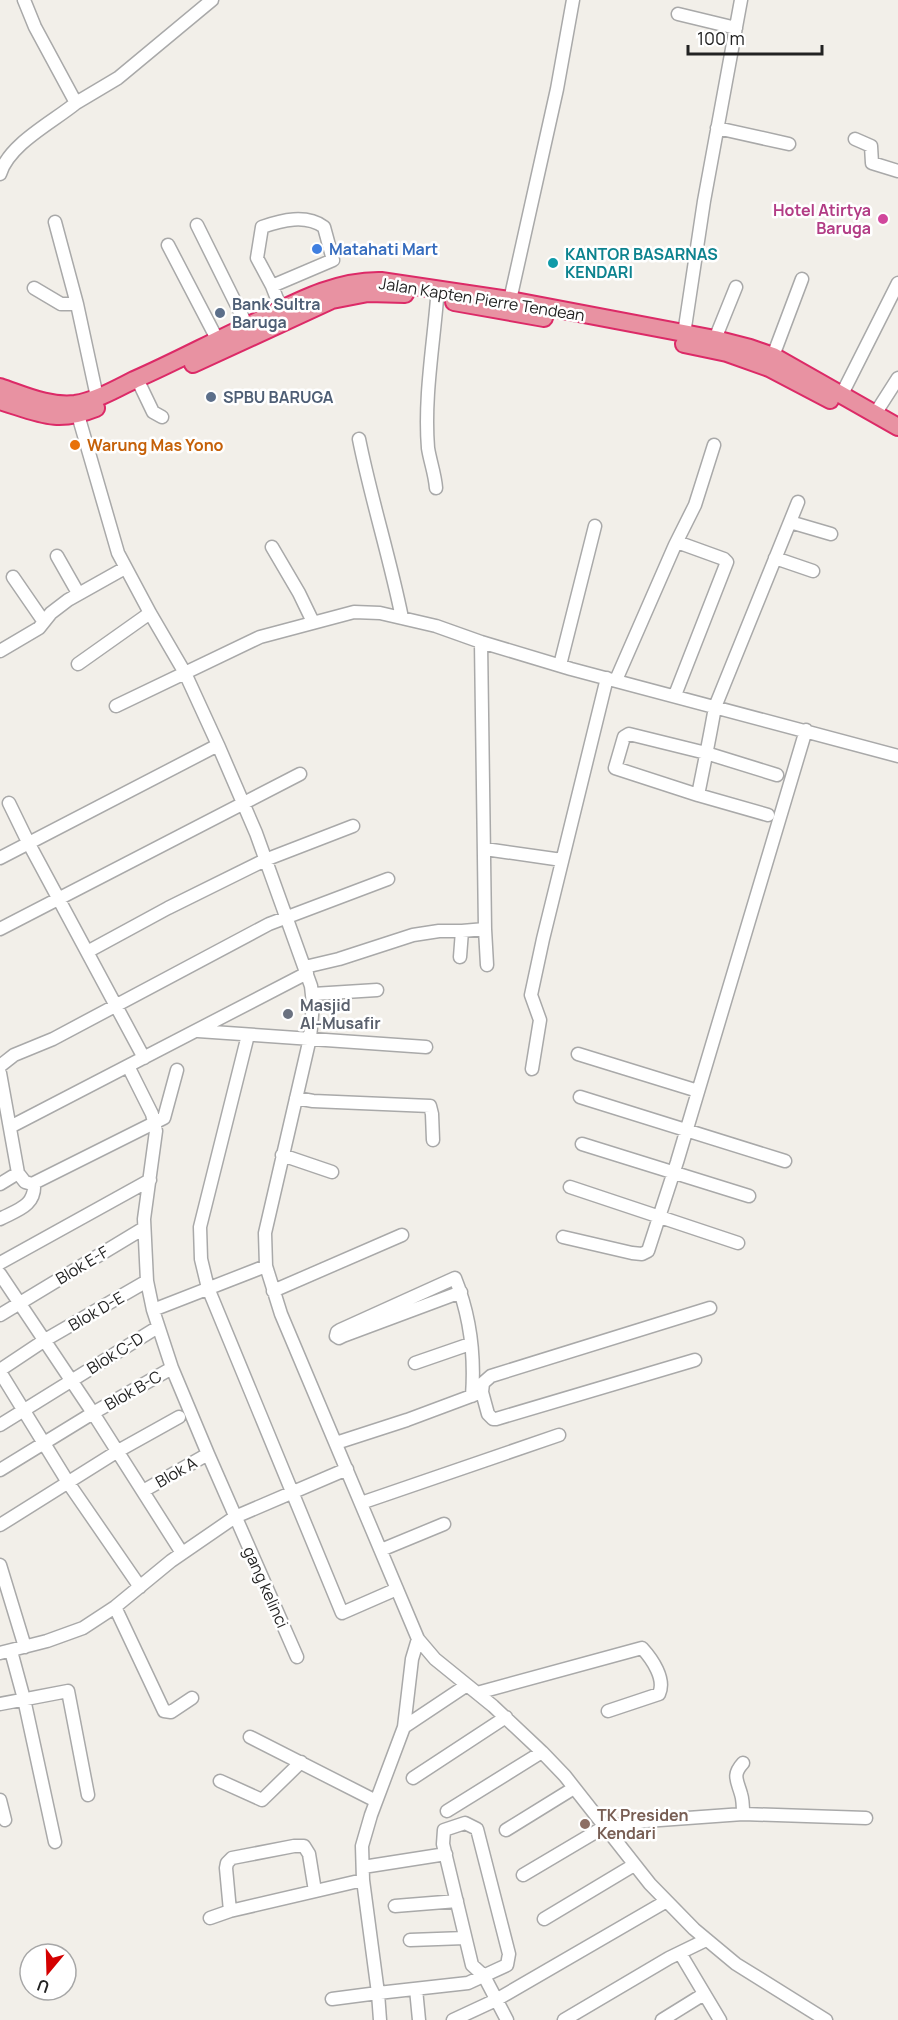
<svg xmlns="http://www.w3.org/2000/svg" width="898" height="2020" viewBox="0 0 898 2020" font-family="Manrope,sans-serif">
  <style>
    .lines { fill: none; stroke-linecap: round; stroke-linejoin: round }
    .minor-casing { stroke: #a9a9a9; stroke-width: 15 }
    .highway-casing { stroke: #dc2a67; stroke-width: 20 }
    .minor { stroke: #fff; stroke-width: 12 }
    .highway { stroke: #e892a2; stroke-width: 16 }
    .hotel-dot { fill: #d1479c; stroke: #fff; stroke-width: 2 }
    .shop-dot { fill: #3f7fe0; stroke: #fff; stroke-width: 2 }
    .culture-dot { fill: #0f9aa8; stroke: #fff; stroke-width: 2 }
    .service-dot { fill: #5c6f8a; stroke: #fff; stroke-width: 2 }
    .food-dot { fill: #e8710a; stroke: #fff; stroke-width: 2 }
    .worship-dot { fill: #6b7280; stroke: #fff; stroke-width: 2 }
    .education-dot { fill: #8d6e63; stroke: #fff; stroke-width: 2 }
    .labels { text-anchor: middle; stroke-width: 5; stroke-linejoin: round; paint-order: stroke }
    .hotel-label { font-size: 16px; font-weight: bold; fill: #b23c85; stroke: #fff; text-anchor: end }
    .shop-label { font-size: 16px; font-weight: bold; fill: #366cbe; stroke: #fff; text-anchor: start }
    .culture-label { font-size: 16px; font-weight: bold; fill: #0d838f; stroke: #fff; text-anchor: start }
    .street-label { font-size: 16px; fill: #222; stroke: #fff }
    .service-label { font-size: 16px; font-weight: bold; fill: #4e5e75; stroke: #fff; text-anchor: start }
    .food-label { font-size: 16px; font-weight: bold; fill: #c56008; stroke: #fff; text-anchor: start }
    .worship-label { font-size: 16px; font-weight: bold; fill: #5b616d; stroke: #fff; text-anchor: start }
    .education-label { font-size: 16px; font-weight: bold; fill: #785e54; stroke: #fff; text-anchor: start }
  </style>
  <rect width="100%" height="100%" fill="#f2efe9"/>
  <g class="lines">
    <g class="minor-casing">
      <path id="minor" d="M 678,14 L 736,28
        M 76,103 L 118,78 L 212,0
        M 717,128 L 789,144
        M 855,139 L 871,146 L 872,163 L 898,171
        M 0,174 C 9,144 53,122 76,103 L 35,27 L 24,0
        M 55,222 L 77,304 L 97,397
        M 197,225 L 247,326
        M 168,245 L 217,339
        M 272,286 L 333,260 L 324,227 C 306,214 282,220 262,227 L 257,258 L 272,286 L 281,309
        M 34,288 L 61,304 L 77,304
        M 510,300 L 557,89 L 573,0
        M 684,334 L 704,201 L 741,0
        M 715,339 L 736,287
        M 773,356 L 802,279
        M 141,387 L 153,412 L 162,417
        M 842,394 L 898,283
        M 875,414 L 898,378
        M 78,415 L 118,553 L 150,613 L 185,673 L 218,745 L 256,833 L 311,986 L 313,1004 L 310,1038 L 265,1233 L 266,1266 L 281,1314 L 418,1639 L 435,1659 L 493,1706 L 542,1752 L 565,1776 L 650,1884 L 694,1929 L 736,1964 L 826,2020
        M 359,439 C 371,499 390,558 402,618
        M 436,488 C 435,474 430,461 428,448 C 424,399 433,348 437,299
        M 790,522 L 831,534
        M 272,547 L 299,593 L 313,622
        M 57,556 L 78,593
        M 775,558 L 813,571
        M 13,577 L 44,622
        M 0,651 L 39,628 L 51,613 L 68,600 L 125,568
        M 78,664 L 150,613
        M 560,665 L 595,526
        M 616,680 L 675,545 L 695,505 L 714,445
        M 675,695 L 727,562 L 724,559 L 677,542
        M 116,706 L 260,637 L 354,612 L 380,613 L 436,626 L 481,642 L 571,669 L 898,756
        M 777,775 L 706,753 L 629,734 L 624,737 L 615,768 L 698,795 C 704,765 710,736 715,707 L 798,502
        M 698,795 L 768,815
        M 9,803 L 28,842 L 144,1058
        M 485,849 L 562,860
        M 0,858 L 218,745
        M 0,929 L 300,774
        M 485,929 L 487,965
        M 462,931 L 485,929 L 481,642
        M 87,952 L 168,908 L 265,860 L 353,826
        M 305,967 L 339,959 L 413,935 L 439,931 L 462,931 L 460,957
        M 313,994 L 377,990
        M 198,1031 L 426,1047
        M 248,1035 L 200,1227 L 201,1259 L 208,1288 L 342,1613 L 397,1589
        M 578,1054 L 698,1091
        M 0,1066 L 14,1055 L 53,1039 L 269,924 L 388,879
        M 128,1066 L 152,1114 L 156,1131 L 144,1219 L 147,1281 L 153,1310 L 266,1266
        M 532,1069 L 540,1020 L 531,995 L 543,939 L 607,678
        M 0,1073 L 18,1173 L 25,1182 L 32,1184 L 164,1118 L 177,1070
        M 580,1097 L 785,1161
        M 296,1098 L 313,1101 L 430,1106 L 432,1114 L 433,1140
        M 10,1127 L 307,973
        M 582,1144 L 749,1196
        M 282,1155 L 332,1172
        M 0,1184 L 18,1173
        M 570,1187 L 738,1243
        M 0,1219 C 17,1210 36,1206 34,1183
        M 563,1237 L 632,1253 L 642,1254 L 648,1251 L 677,1162 L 806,730
        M 0,1263 L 150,1180
        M 0,1274 L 93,1413 L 182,1553
        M 273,1291 L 402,1235
        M 461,1292 L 343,1336 L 339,1338 L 336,1336 L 337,1332 L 340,1330 L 455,1278 C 470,1315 475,1356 472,1396
        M 153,1310 L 172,1368 L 208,1454 L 297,1657
        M 0,1315 L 144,1228
        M 415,1363 L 470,1344
        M 0,1370 L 45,1340 L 147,1281
        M 0,1372 L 69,1484 L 140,1587
        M 482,1392 L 483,1383 L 491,1376 L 710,1308
        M 0,1425 L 158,1327
        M 336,1443 L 407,1420 L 482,1392 L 488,1414 L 493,1419 L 496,1419 L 695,1360
        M 0,1470 L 93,1413 L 172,1368
        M 143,1491 L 208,1454
        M 361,1503 L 559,1435
        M 0,1525 L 118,1451 L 179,1417
        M 381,1550 L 444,1524
        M 0,1565 L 25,1647
        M 115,1607 L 164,1711 L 171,1712 L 192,1698
        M 11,1651 L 24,1699 L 55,1842
        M 0,1653 L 47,1641 L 83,1628 L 115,1607 L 171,1561 L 235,1517 L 347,1469
        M 477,1693 L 642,1648 C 652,1659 666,1679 659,1694 L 608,1711
        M 0,1704 L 68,1691 L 88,1795
        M 404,1727 L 467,1685
        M 250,1737 L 376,1801
        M 743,1763 C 732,1775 737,1780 741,1794 C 743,1800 743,1807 743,1814
        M 413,1778 L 506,1717
        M 220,1781 L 262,1800 L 301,1762
        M 0,1800 L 5,1820
        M 447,1811 L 542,1752
        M 506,1830 L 574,1788
        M 363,1867 L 446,1854
        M 523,1875 L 604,1827 L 646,1821 L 743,1814 L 866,1818
        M 395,1906 L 457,1901
        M 230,1911 L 226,1868 L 227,1863 L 232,1858 L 294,1846 L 304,1846 L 309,1854 L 315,1891
        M 210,1918 L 230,1911 L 363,1880
        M 544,1919 L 634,1865
        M 410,1940 L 465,1938
        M 680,1953 L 720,2020
        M 416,1989 L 419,2020
        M 332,1999 L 378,1993 L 363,1880 L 362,1846 L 371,1815 L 404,1727 L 412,1659 L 418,1639
        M 380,2020 L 378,1993 L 468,1983 L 507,1965 L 509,1954 L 477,1829 L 465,1823 L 444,1830 L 443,1844 L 472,1965 L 484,1976 L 507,2020
        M 453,2020 L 496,2000 L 665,1902
        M 564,2020 L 669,1958 L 706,1940
        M 662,2020 L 704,1994"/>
    </g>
    <g class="highway-casing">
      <path id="highway" d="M 454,302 L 544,318
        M 684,344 L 727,353 L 769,368 L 830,400
        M 193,364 L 332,300 L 368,293 L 405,294
        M 0,387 C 24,395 49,407 75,404 C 95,401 116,389 134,380 C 173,363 210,343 249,325 C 291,305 333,280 381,281 L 510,300 L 715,339 L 750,348 L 773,356 L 898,427
        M 0,401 C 39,413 56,424 96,408"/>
    </g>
    <use href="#minor" class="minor"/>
    <use href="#highway" class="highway"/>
  </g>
  <circle class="hotel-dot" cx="883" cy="219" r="6"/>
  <circle class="shop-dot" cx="317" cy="249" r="6"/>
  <circle class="culture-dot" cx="553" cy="263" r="6"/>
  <g class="service-dot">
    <circle cx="220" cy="313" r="6"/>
    <circle cx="211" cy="397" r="6"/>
  </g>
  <circle class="food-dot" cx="75" cy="445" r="6"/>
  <circle class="worship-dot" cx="288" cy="1014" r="6"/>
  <circle class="education-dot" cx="585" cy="1824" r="6"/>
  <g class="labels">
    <g class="hotel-label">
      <text x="871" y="216">Hotel Atirtya<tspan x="871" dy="18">Baruga</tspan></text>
    </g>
    <g class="shop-label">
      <text x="329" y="255">Matahati Mart</text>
    </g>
    <g class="culture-label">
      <text x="565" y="260">KANTOR BASARNAS<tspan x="565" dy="18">KENDARI</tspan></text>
    </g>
    <g class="street-label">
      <text transform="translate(482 299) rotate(9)" y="6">Jalan Kapten Pierre Tendean</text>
      <text transform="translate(82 1265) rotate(-31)" y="6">Blok E-F</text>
      <text transform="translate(96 1311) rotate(-30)" y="6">Blok D-E</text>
      <text transform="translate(115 1353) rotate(-32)" y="6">Blok C-D</text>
      <text transform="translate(133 1390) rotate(-30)" y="6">Blok B-C</text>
      <text transform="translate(176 1472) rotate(-30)" y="6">Blok A</text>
      <text transform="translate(266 1587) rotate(66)" y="6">gang kelinci</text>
    </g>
    <g class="service-label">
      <text x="232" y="310">Bank Sultra<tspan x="232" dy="18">Baruga</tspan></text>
      <text x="223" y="403">SPBU BARUGA</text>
    </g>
    <g class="food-label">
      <text x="87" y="451">Warung Mas Yono</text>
    </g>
    <g class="worship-label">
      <text x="300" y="1011">Masjid<tspan x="300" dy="18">Al-Musafir</tspan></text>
    </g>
    <g class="education-label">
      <text x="597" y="1821">TK Presiden<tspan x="597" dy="18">Kendari</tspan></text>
    </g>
  </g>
  <g transform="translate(48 1972) rotate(199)"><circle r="28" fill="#ffffff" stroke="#a7a7a7" stroke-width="1.5"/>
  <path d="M0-4.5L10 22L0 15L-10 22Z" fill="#d40000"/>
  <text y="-9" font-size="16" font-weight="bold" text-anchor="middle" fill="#222222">U</text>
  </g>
  <path d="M688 45v9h134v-9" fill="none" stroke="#222222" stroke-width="3"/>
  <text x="697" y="45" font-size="18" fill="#222222" stroke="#ffffff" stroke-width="4.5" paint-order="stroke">100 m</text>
</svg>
